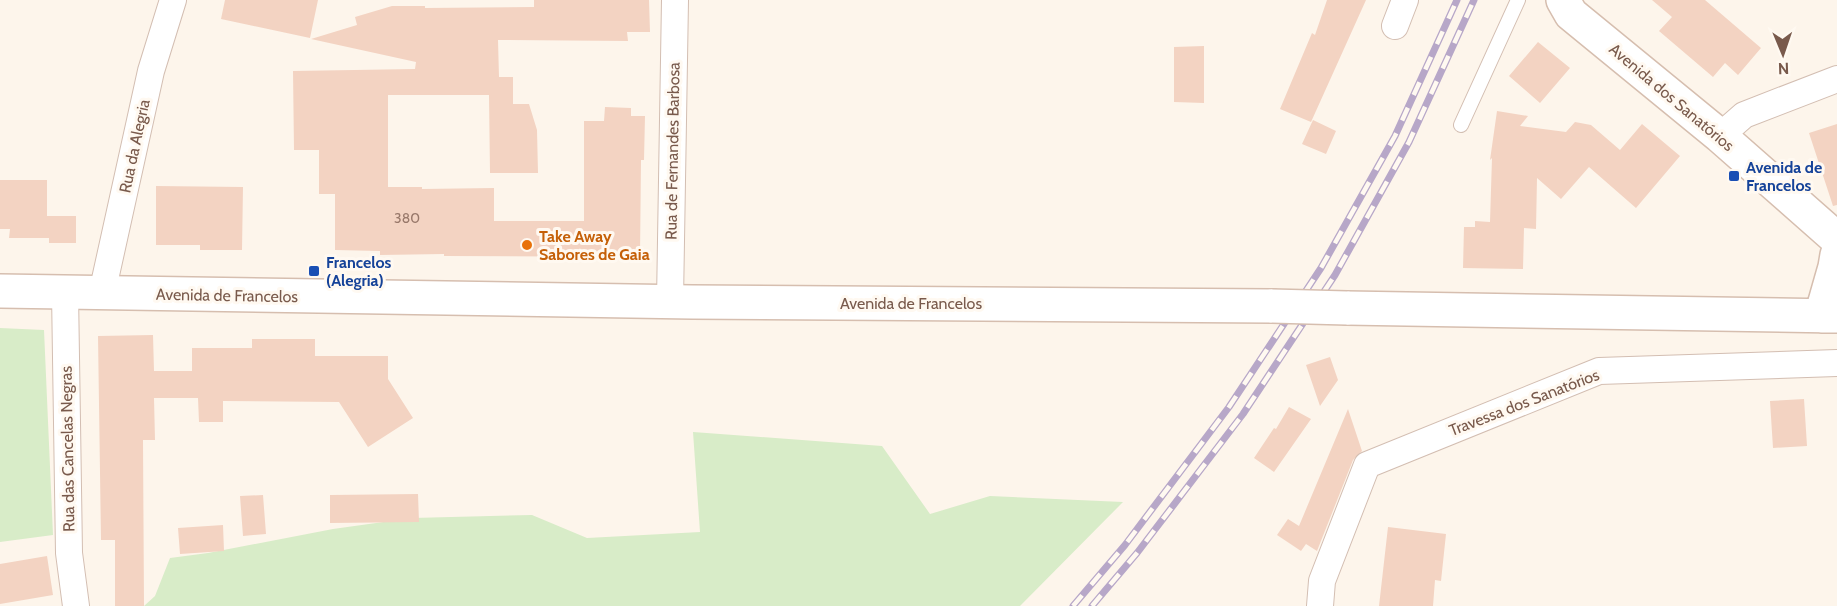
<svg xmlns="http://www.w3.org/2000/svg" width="1837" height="606" viewBox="0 0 1837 606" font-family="Cabin,sans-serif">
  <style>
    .green { fill: #d8ecc8 }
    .building { fill: #f3d3c2 }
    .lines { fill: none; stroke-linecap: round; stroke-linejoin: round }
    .service-casing { stroke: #d3beb2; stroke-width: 16 }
    .minor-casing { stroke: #d3beb2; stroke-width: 28 }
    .secondary-casing { stroke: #d6beaf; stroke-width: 36 }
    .service { stroke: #fff; stroke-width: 14 }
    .minor { stroke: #fff; stroke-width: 26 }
    .secondary { stroke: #fff; stroke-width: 33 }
    .rail-casing { stroke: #b7a7c8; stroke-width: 7 }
    .rail { stroke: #fff9f1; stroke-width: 4.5; stroke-dasharray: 14; stroke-linecap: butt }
    .secondary-bridge-casing { stroke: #d6beaf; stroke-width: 36; stroke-linecap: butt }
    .secondary-bridge { stroke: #fff; stroke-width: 33 }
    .transit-dot { fill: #1a4fb4; stroke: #fff9f1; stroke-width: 2 }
    .food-dot { fill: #e8710a; stroke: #fff9f1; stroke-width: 2 }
    .labels { text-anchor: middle; stroke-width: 6; stroke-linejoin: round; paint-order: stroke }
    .number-label { font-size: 14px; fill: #98786a }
    .street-label { font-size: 16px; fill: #795a4c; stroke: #fff9f1 }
    .transit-label { font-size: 16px; font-weight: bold; fill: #164399; stroke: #fff9f1; text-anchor: start }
    .food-label { font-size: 16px; font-weight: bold; fill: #c56008; stroke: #fff9f1; text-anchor: start }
  </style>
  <rect width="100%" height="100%" fill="#fdf5eb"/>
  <path class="green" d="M 0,328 L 44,330 L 53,535 L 0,542 Z
    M 693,432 L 882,446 L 930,514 L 990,496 L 1123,502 L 1020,606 L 144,606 L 155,596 L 170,558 L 208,553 L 333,529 L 412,518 L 532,515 L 587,538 L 700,532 Z"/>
  <path class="building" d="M 225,0 L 318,0 L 310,38 L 221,19 Z
    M 534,0 L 649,0 L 650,32 L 627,32 L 628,41 L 498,40 L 499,77 L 513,77 L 513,104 L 529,104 L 537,130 L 538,173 L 490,173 L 489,95 L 388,95 L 388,187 L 422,187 L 422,189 L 494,188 L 494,221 L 584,221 L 584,121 L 604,121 L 605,107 L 631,108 L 631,116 L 645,116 L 644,160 L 641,160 L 640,257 L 444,256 L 444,254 L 380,255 L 380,251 L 335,250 L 335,194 L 319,194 L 319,150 L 294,150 L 293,71 L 415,69 L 416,62 L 311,39 L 357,25 L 355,17 L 392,6 L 425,6 L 425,8 L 534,7 Z
    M 1327,0 L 1366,0 L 1311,122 L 1280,109 L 1312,33 L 1315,35 Z
    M 1652,0 L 1705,0 L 1761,48 L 1738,75 L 1725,63 L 1713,77 L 1659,31 L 1672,17 Z
    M 1538,42 L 1570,68 L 1540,103 L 1509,76 Z
    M 1204,46 L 1204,103 L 1174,102 L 1174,47 Z
    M 1497,111 L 1528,116 L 1520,126 L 1566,132 L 1575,122 L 1591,125 L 1620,150 L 1642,124 L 1680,156 L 1636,208 L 1589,167 L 1561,199 L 1537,178 L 1536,229 L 1524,228 L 1523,269 L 1463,268 L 1464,227 L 1475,227 L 1475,221 L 1490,222 L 1492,158 L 1490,160 Z
    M 1313,120 L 1336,131 L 1326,154 L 1302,144 Z
    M 1837,124 L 1837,205 L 1833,206 L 1809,133 Z
    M 0,180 L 47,180 L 47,216 L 76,216 L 76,243 L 49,243 L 49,238 L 9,238 L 10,229 L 0,229 Z
    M 156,186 L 243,187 L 242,250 L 200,250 L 200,245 L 156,245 Z
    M 153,335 L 154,371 L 192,371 L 192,348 L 252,348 L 252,339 L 315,339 L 315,356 L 388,356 L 388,379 L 413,418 L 368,447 L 339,402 L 223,401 L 223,422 L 199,422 L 198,398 L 154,398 L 155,440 L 143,440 L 144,606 L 115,606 L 115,540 L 101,540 L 98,336 Z
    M 1330,357 L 1338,380 L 1320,406 L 1306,365 Z
    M 1804,399 L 1807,446 L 1773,448 L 1770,401 Z
    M 1289,407 L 1311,419 L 1274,472 L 1254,458 L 1274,428 L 1276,429 Z
    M 1348,409 L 1362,451 L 1353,460 L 1317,551 L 1306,544 L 1301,551 L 1277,535 L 1288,519 L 1299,526 Z
    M 418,494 L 419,522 L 330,523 L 330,495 Z
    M 263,495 L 266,534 L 243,536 L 240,496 Z
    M 223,525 L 224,551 L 180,554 L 178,528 Z
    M 1388,527 L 1446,534 L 1441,581 L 1435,580 L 1433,606 L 1379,606 Z
    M 47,556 L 53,595 L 0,604 L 0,564 Z"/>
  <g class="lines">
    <g class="service-casing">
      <path id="service" d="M 1461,125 L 1518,0"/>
    </g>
    <g class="minor-casing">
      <path id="minor" d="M 1395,26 L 1405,0
        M 1720,136 L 1744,115 L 1837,79
        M 65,292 L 69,553 L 76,606
        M 102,293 L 151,71 L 173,0
        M 670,301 L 675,0
        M 1320,606 L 1322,581 L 1367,465 L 1599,371 L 1837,363"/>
    </g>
    <g class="secondary-casing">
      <path id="secondary" d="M 1563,0 L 1571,14 L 1720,136 L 1837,239
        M 0,291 L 692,302 L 1272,306
        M 1347,308 L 1837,316
        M 1821,316 L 1835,267 L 1837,255"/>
    </g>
    <use href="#service" class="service"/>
    <use href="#minor" class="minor"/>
    <use href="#secondary" class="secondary"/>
    <g class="rail-casing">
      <path id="rail" d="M 1073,606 L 1125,545 L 1229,407 L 1321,268 L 1395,136 L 1457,0
        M 1092,606 L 1137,553 L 1243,414 L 1335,275 L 1409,142 L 1474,0"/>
    </g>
    <use href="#rail" class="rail"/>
    <g class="secondary-bridge-casing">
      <path id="secondary-bridge" d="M 1272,306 L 1347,308"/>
    </g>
    <use href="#secondary-bridge" class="secondary-bridge"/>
  </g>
  <g class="transit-dot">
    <rect x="1728" y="170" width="12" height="12" rx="3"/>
    <rect x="308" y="265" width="12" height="12" rx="3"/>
  </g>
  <circle class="food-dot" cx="527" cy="245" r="6"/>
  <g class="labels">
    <g class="number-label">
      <text x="407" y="223">380</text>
    </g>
    <g class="street-label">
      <text transform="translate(1672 97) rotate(40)" y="6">Avenida dos Sanatórios</text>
      <text transform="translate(134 146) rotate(-78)" y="6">Rua da Alegria</text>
      <text transform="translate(672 151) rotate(-89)" y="6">Rua de Fernandes Barbosa</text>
      <text transform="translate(227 295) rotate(1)" y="6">Avenida de Francelos</text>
      <text x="911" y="309">Avenida de Francelos</text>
      <text transform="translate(1524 402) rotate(-21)" y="6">Travessa dos Sanatórios</text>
      <text transform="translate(67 449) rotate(-91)" y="6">Rua das Cancelas Negras</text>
    </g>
    <g class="transit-label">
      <text x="1746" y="173">Avenida de<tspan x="1746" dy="18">Francelos</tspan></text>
      <text x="326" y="268">Francelos<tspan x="326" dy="18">(Alegria)</tspan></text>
    </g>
    <g class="food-label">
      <text x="539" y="242">Take Away<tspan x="539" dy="18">Sabores de Gaia</tspan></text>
    </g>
  </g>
  <g transform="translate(1783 54) rotate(178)" stroke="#fff9f1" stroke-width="4.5" paint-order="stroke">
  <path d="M0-4.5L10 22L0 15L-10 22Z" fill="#795a4c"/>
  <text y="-9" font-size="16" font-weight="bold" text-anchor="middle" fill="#795a4c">N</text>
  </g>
</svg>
